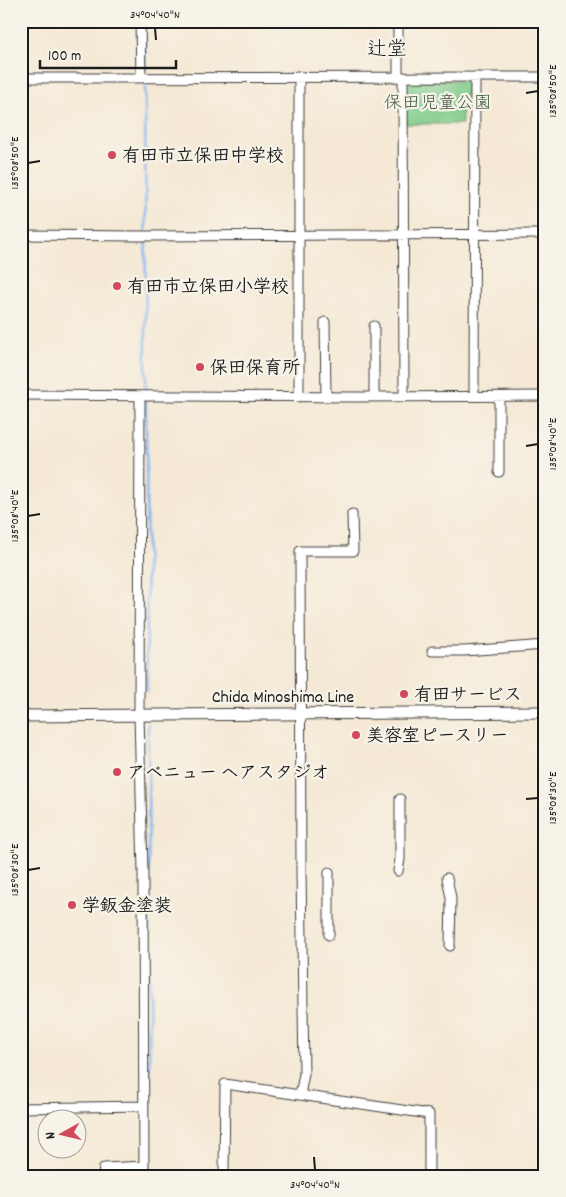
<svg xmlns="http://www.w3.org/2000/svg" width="566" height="1197" viewBox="0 0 566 1197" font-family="Dekko,'Klee One',sans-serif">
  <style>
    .green { fill: #80cc8a; stroke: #4e7453 }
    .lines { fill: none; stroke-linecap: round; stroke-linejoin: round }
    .stream { stroke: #87b7f2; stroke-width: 2.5 }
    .minor-casing { stroke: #3d3b38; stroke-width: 11 }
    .major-casing { stroke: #3d3b38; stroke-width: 13 }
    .minor { stroke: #fff; stroke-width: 9 }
    .major { stroke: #fff; stroke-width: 11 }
    .ticks { fill: none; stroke: #1c1c1c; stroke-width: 2 }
    .poi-dot { fill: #d1495b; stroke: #f7f3e8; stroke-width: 2 }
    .labels { text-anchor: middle; stroke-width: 4.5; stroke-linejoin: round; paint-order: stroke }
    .park-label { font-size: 18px; fill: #3f5a42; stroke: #f7f3e8 }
    .poi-label { font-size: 18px; font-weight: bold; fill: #1c1c1c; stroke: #f7f3e8; text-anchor: start }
    .street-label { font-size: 18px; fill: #1c1c1c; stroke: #f7f3e8 }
    .quarter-label { font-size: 20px; fill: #1c1c1c; stroke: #f7f3e8 }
    .neatline { fill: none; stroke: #1c1c1c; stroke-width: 2 }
    .ticks-label { font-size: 12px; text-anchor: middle; fill: #1c1c1c }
  </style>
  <rect width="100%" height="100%" fill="#f7f3e8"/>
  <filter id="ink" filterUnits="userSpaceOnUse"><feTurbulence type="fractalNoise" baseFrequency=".02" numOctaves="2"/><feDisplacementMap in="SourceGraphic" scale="10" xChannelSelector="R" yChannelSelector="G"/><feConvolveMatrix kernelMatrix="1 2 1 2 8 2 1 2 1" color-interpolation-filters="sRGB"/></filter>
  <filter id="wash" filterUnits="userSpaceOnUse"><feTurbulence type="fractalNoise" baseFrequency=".0096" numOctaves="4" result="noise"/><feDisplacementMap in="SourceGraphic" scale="20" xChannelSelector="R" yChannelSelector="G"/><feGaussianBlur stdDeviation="1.12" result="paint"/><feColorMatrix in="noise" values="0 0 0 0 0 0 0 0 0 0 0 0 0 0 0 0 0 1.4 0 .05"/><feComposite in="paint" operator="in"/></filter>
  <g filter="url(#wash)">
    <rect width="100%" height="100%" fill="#f5e9d6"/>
    <path class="green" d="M 407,79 L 470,81 L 470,96 L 462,96 L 462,124 L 405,124 Z"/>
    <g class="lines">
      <path class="stream" d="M 145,21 L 145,70
        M 145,80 L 147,692
        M 148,724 L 150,1176"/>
    </g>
  </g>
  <g filter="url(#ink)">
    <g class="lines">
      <g class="minor-casing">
        <path id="minor" d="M 140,21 L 141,78
          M 398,21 L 398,76
          M 299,76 L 299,397
          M 403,77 L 404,396
          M 21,78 L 545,77
          M 21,235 L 138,236 L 545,234
          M 325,322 L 326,397
          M 21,395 L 353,397 L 545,396
          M 140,396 L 139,715 L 143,872 L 144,1176
          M 474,396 L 475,77
          M 374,397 L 374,326
          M 499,397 L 499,472
          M 432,651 L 464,651 L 545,645
          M 398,871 L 400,859 L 400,799
          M 329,872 L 329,935
          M 447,878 L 451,898 L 450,946
          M 300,1095 L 304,1074 L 301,872 L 300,551 L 353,551 L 352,514
          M 21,1108 L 143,1106
          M 103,1176 L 104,1168 L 144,1166
          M 224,1176 L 225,1084 L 429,1114 L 429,1176"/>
      </g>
      <g class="major-casing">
        <path id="major" d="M 21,716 L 545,712"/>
      </g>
      <use href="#minor" class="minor"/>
      <use href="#major" class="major"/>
    </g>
  </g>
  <path class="ticks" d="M 155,28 L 156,40M 526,93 L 538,91M 28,163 L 40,161M 526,446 L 538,444M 28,516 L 40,514M 526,799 L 538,798M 28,870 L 40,868M 314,1157 L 315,1170"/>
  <g class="poi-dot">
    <circle cx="112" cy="155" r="5"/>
    <circle cx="117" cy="286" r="5"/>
    <circle cx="200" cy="367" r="5"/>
    <circle cx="404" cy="694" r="5"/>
    <circle cx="356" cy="735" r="5"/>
    <circle cx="117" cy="772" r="5"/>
    <circle cx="72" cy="905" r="5"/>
  </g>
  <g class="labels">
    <g class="park-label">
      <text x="438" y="108">保田児童公園</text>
    </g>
    <g class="poi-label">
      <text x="122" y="161">有田市立保田中学校</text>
      <text x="127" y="292">有田市立保田小学校</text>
      <text x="210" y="373">保田保育所</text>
      <text x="414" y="700">有田サービス</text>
      <text x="366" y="741">美容室ピースリー</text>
      <text x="127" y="778">アベニュー ヘアスタジオ</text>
      <text x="82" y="911">学鈑金塗装</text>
    </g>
    <g class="street-label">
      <text x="283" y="702">Chida Minoshima Line</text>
    </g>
    <g class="quarter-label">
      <text x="387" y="55">辻堂</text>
    </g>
  </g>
  <rect width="566" height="1197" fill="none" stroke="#f7f3e8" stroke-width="55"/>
  <g transform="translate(62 1134) rotate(262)"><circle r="24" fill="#f7f3e8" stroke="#9f9d96"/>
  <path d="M0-4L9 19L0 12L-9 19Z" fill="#d1495b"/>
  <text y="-8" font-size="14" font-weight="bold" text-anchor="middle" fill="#1c1c1c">N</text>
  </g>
  <path d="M40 60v8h136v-8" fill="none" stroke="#1c1c1c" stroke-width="2.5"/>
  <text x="48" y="60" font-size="15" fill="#1c1c1c" stroke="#f7f3e8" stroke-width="4" paint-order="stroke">100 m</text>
  <rect x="28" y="28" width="510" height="1142" class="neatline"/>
  <g class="ticks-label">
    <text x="155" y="18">34°04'40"N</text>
    <text transform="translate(552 91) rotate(-90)" y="4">135°08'50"E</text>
    <text transform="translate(14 163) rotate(-90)" y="4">135°08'50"E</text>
    <text transform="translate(552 444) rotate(-90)" y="4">135°08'40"E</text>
    <text transform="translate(14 516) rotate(-90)" y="4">135°08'40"E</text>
    <text transform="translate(552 798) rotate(-90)" y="4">135°08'30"E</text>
    <text transform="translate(14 870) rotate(-90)" y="4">135°08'30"E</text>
    <text x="315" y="1188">34°04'40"N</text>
  </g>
</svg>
